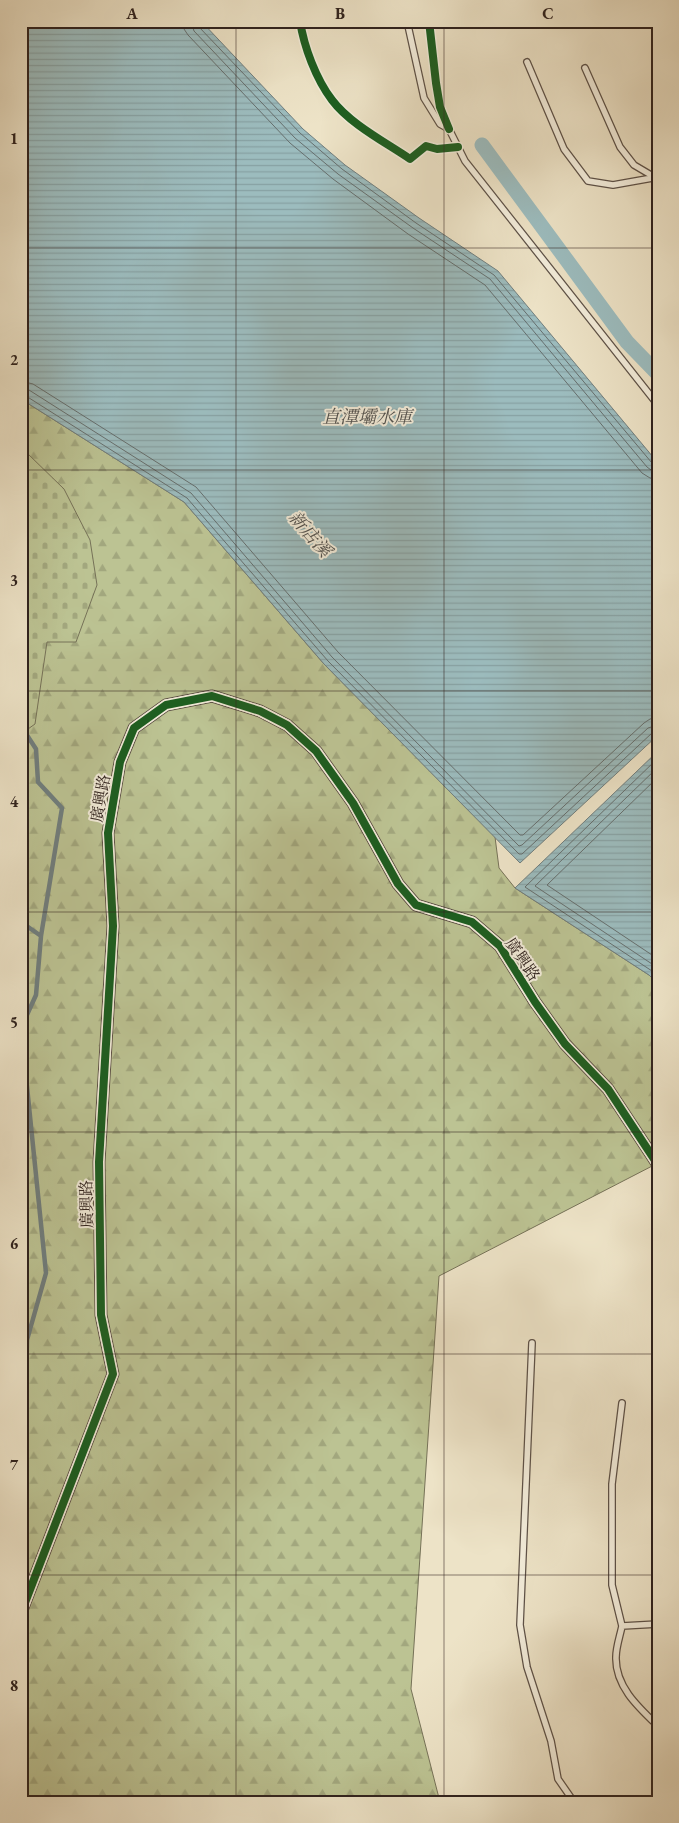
<svg xmlns="http://www.w3.org/2000/svg" width="679" height="1823" viewBox="0 0 679 1823" font-family="'EB Garamond','Noto Serif TC',serif">
  <style>
    .forest { fill: url(#forest-firs); stroke: #767258 }
    .cemetery { fill: url(#cemetery-stones); stroke: #767258 }
    .water { fill: url(#water-rules); stroke: #707e7e }
    .lines { fill: none; stroke-linecap: round; stroke-linejoin: round }
    .shore { stroke: #666f6e; stroke-width: 1 }
    .stream { stroke: #707e7e; stroke-width: 4.5 }
    .canal { stroke: #9cbcbe; stroke-width: 15 }
    .service-casing { stroke: #5e5248; stroke-width: 8 }
    .minor-casing { stroke: #5e5248; stroke-width: 13 }
    .service { stroke: #f3eddb; stroke-width: 5.5 }
    .minor { stroke: #f3eddb; stroke-width: 11 }
    .cycleway-casing { stroke: #f3eddb; stroke-width: 11 }
    .cycleway { stroke: #1b5e20; stroke-width: 8 }
    .grid { fill: none; stroke: #2f221e; stroke-width: 1; stroke-opacity: 0.55 }
    .labels { text-anchor: middle; stroke-width: 4; stroke-linejoin: round; paint-order: stroke }
    .street-label { font-size: 16px; fill: #2f221e; stroke: #f3eddb }
    .water-label { font-size: 18px; font-style: italic; fill: #50504e; stroke: #f3eddb }
    .neatline { fill: none; stroke: #2f221e; stroke-width: 2 }
    .grid-label { font-size: 16px; text-anchor: middle; font-weight: bold; fill: #2f221e }
  </style>
  <defs>
    <pattern id="forest-firs" width="22" height="20" patternUnits="userSpaceOnUse" patternTransform="scale(1.25)"><rect width="22" height="20" fill="#bcc393"/><path d="M5 1l3.5 6h-7zM16 11l3.5 6h-7z" fill="#a2a77e"/></pattern>
    <pattern id="cemetery-stones" width="16" height="16" patternUnits="userSpaceOnUse" patternTransform="scale(1.25)"><rect width="16" height="16" fill="#bcc393"/><path d="M2 7V4a2 2 0 0 1 4 0v3zM10 15v-3a2 2 0 0 1 4 0v3z" fill="#a2a77e"/></pattern>
    <pattern id="water-rules" width="6" height="5" patternUnits="userSpaceOnUse" patternTransform="scale(1.25)"><rect width="6" height="5" fill="#9cbcbe"/><path d="M0 2.5h6" fill="none" stroke="#87a1a3"/></pattern>
  </defs>
  <rect width="100%" height="100%" fill="#ede3c7"/>
  <filter id="stains"><feTurbulence type="fractalNoise" baseFrequency=".004" numOctaves="4"/><feColorMatrix values="0 0 0 0 .2 0 0 0 0 .09 0 0 0 0 .02 0 0 0 .5 -.17"/></filter>
  <radialGradient id="worn" r=".72"><stop offset=".6" stop-color="#630" stop-opacity="0"/><stop offset="1" stop-color="#630" stop-opacity=".3"/></radialGradient>
  <path class="forest" d="M 21,399 L 184,502 L 324,664 L 495,837 L 499,868 L 515,888 L 649,975 L 658,984 L 658,1163 L 439,1276 L 411,1689 L 440,1802 L 21,1802 Z"/>
  <path class="cemetery" d="M 26,452 L 64,489 L 90,540 L 97,585 L 76,642 L 47,642 L 35,724 L 21,734 L 21,455 Z"/>
  <path class="water" d="M 21,21 L 201,21 L 303,129 L 345,165 L 419,218 L 498,271 L 658,463 L 658,735 L 520,863 L 324,664 L 184,502 L 21,399 Z
    M 658,751 L 658,984 L 649,975 L 515,888 Z"/>
  <g class="lines">
    <path class="shore" d="M 183,21 L 184,29 L 188,35 L 290,143 L 333,179 L 408,234 L 485,285 L 642,473 L 650,478 L 658,479
      M 191,21 L 194,31 L 295,138 L 338,174 L 413,228 L 490,279 L 647,467 L 651,470 L 658,472
      M 197,21 L 199,27 L 300,133 L 342,169 L 416,223 L 494,275 L 652,463 L 658,465
      M 21,381 L 33,384 L 196,487 L 338,652 L 520,835 L 523,835 L 644,723 L 650,719 L 658,718
      M 21,389 L 29,390 L 191,493 L 332,657 L 519,846 L 522,845 L 648,728 L 658,725
      M 21,395 L 26,396 L 187,498 L 328,661 L 519,854 L 522,854 L 652,733 L 658,732
      M 658,758 L 525,887 L 652,971 L 658,977
      M 658,767 L 535,886 L 658,968
      M 658,777 L 547,885 L 658,959"/>
    <path class="stream" d="M 21,726 L 36,749 L 38,782 L 62,808 L 41,936 L 36,995 L 21,1028 L 46,1273 L 27,1340 L 24,1505 L 21,1509
      M 21,922 L 41,936"/>
    <path class="canal" d="M 482,145 L 627,342 L 658,374"/>
    <g class="service-casing">
      <path id="service" d="M 407,21 L 424,98 L 440,124 L 449,129 L 465,161 L 658,405
        M 527,62 L 564,149 L 588,181 L 613,185 L 658,177
        M 585,68 L 620,147 L 634,165 L 656,178
        M 532,1343 L 520,1625 L 527,1667 L 551,1741 L 558,1779 L 574,1802
        M 658,1624 L 622,1626 C 620,1636 616,1647 616,1657 C 615,1686 638,1707 658,1726
        M 622,1626 L 612,1585 L 612,1484 L 622,1403"/>
    </g>
    <g class="minor-casing">
      <path id="minor" d="M 21,1613 L 113,1374 L 101,1315 L 99,1162 L 113,926 L 108,833 L 120,762 L 134,728 L 166,705 L 212,696 L 260,711 L 287,725 L 316,751 L 353,803 L 398,884 L 416,905 L 472,922 L 500,946 L 535,1002 L 565,1044 L 608,1089 L 658,1165"/>
    </g>
    <use href="#service" class="service"/>
    <use href="#minor" class="minor"/>
    <g class="cycleway-casing">
      <path id="cycleway" d="M 300,21 C 304,47 316,79 332,100 C 350,124 385,142 410,159 L 426,146 L 437,149 L 458,147
        M 429,21 L 436,83 L 440,107 L 449,129
        M 21,1613 L 113,1374 L 101,1315 L 99,1162 L 113,926 L 108,833 L 120,762 L 134,728 L 166,705 L 212,696 L 260,711 L 287,725 L 316,751 L 353,803 L 398,884 L 416,905 L 472,922 L 500,946 L 535,1002 L 565,1044 L 608,1089 L 658,1165"/>
    </g>
    <use href="#cycleway" class="cycleway"/>
  </g>
  <path class="grid" d="M 236,21 L 236,1802M 444,21 L 444,1802M 21,248 L 658,248M 21,470 L 658,470M 21,691 L 658,691M 21,912 L 658,912M 21,1132 L 658,1132M 21,1354 L 658,1354M 21,1575 L 658,1575"/>
  <g class="labels">
    <g class="street-label">
      <text transform="translate(100 798) rotate(-80)" y="6">廣興路</text>
      <text transform="translate(523 959) rotate(56)" y="6">廣興路</text>
      <text transform="translate(86 1204) rotate(-91)" y="6">廣興路</text>
    </g>
    <g class="water-label">
      <text x="367" y="423">直潭壩水庫</text>
      <text transform="translate(310 534) rotate(49)" y="6">新店溪</text>
    </g>
  </g>
  <rect width="679" height="1823" fill="none" stroke="#ede3c7" stroke-width="55"/>
  <rect x="28" y="28" width="624" height="1768" class="neatline"/>
  <g class="grid-label">
    <text x="132" y="19">A</text>
    <text x="340" y="19">B</text>
    <text x="548" y="19">C</text>
    <text x="14" y="144">1</text>
    <text x="14" y="365">2</text>
    <text x="14" y="586">3</text>
    <text x="14" y="807">4</text>
    <text x="14" y="1028">5</text>
    <text x="14" y="1249">6</text>
    <text x="14" y="1470">7</text>
    <text x="14" y="1691">8</text>
  </g>
  <rect width="100%" height="100%" filter="url(#stains)"/>
  <rect width="100%" height="100%" fill="url(#worn)"/>
</svg>
